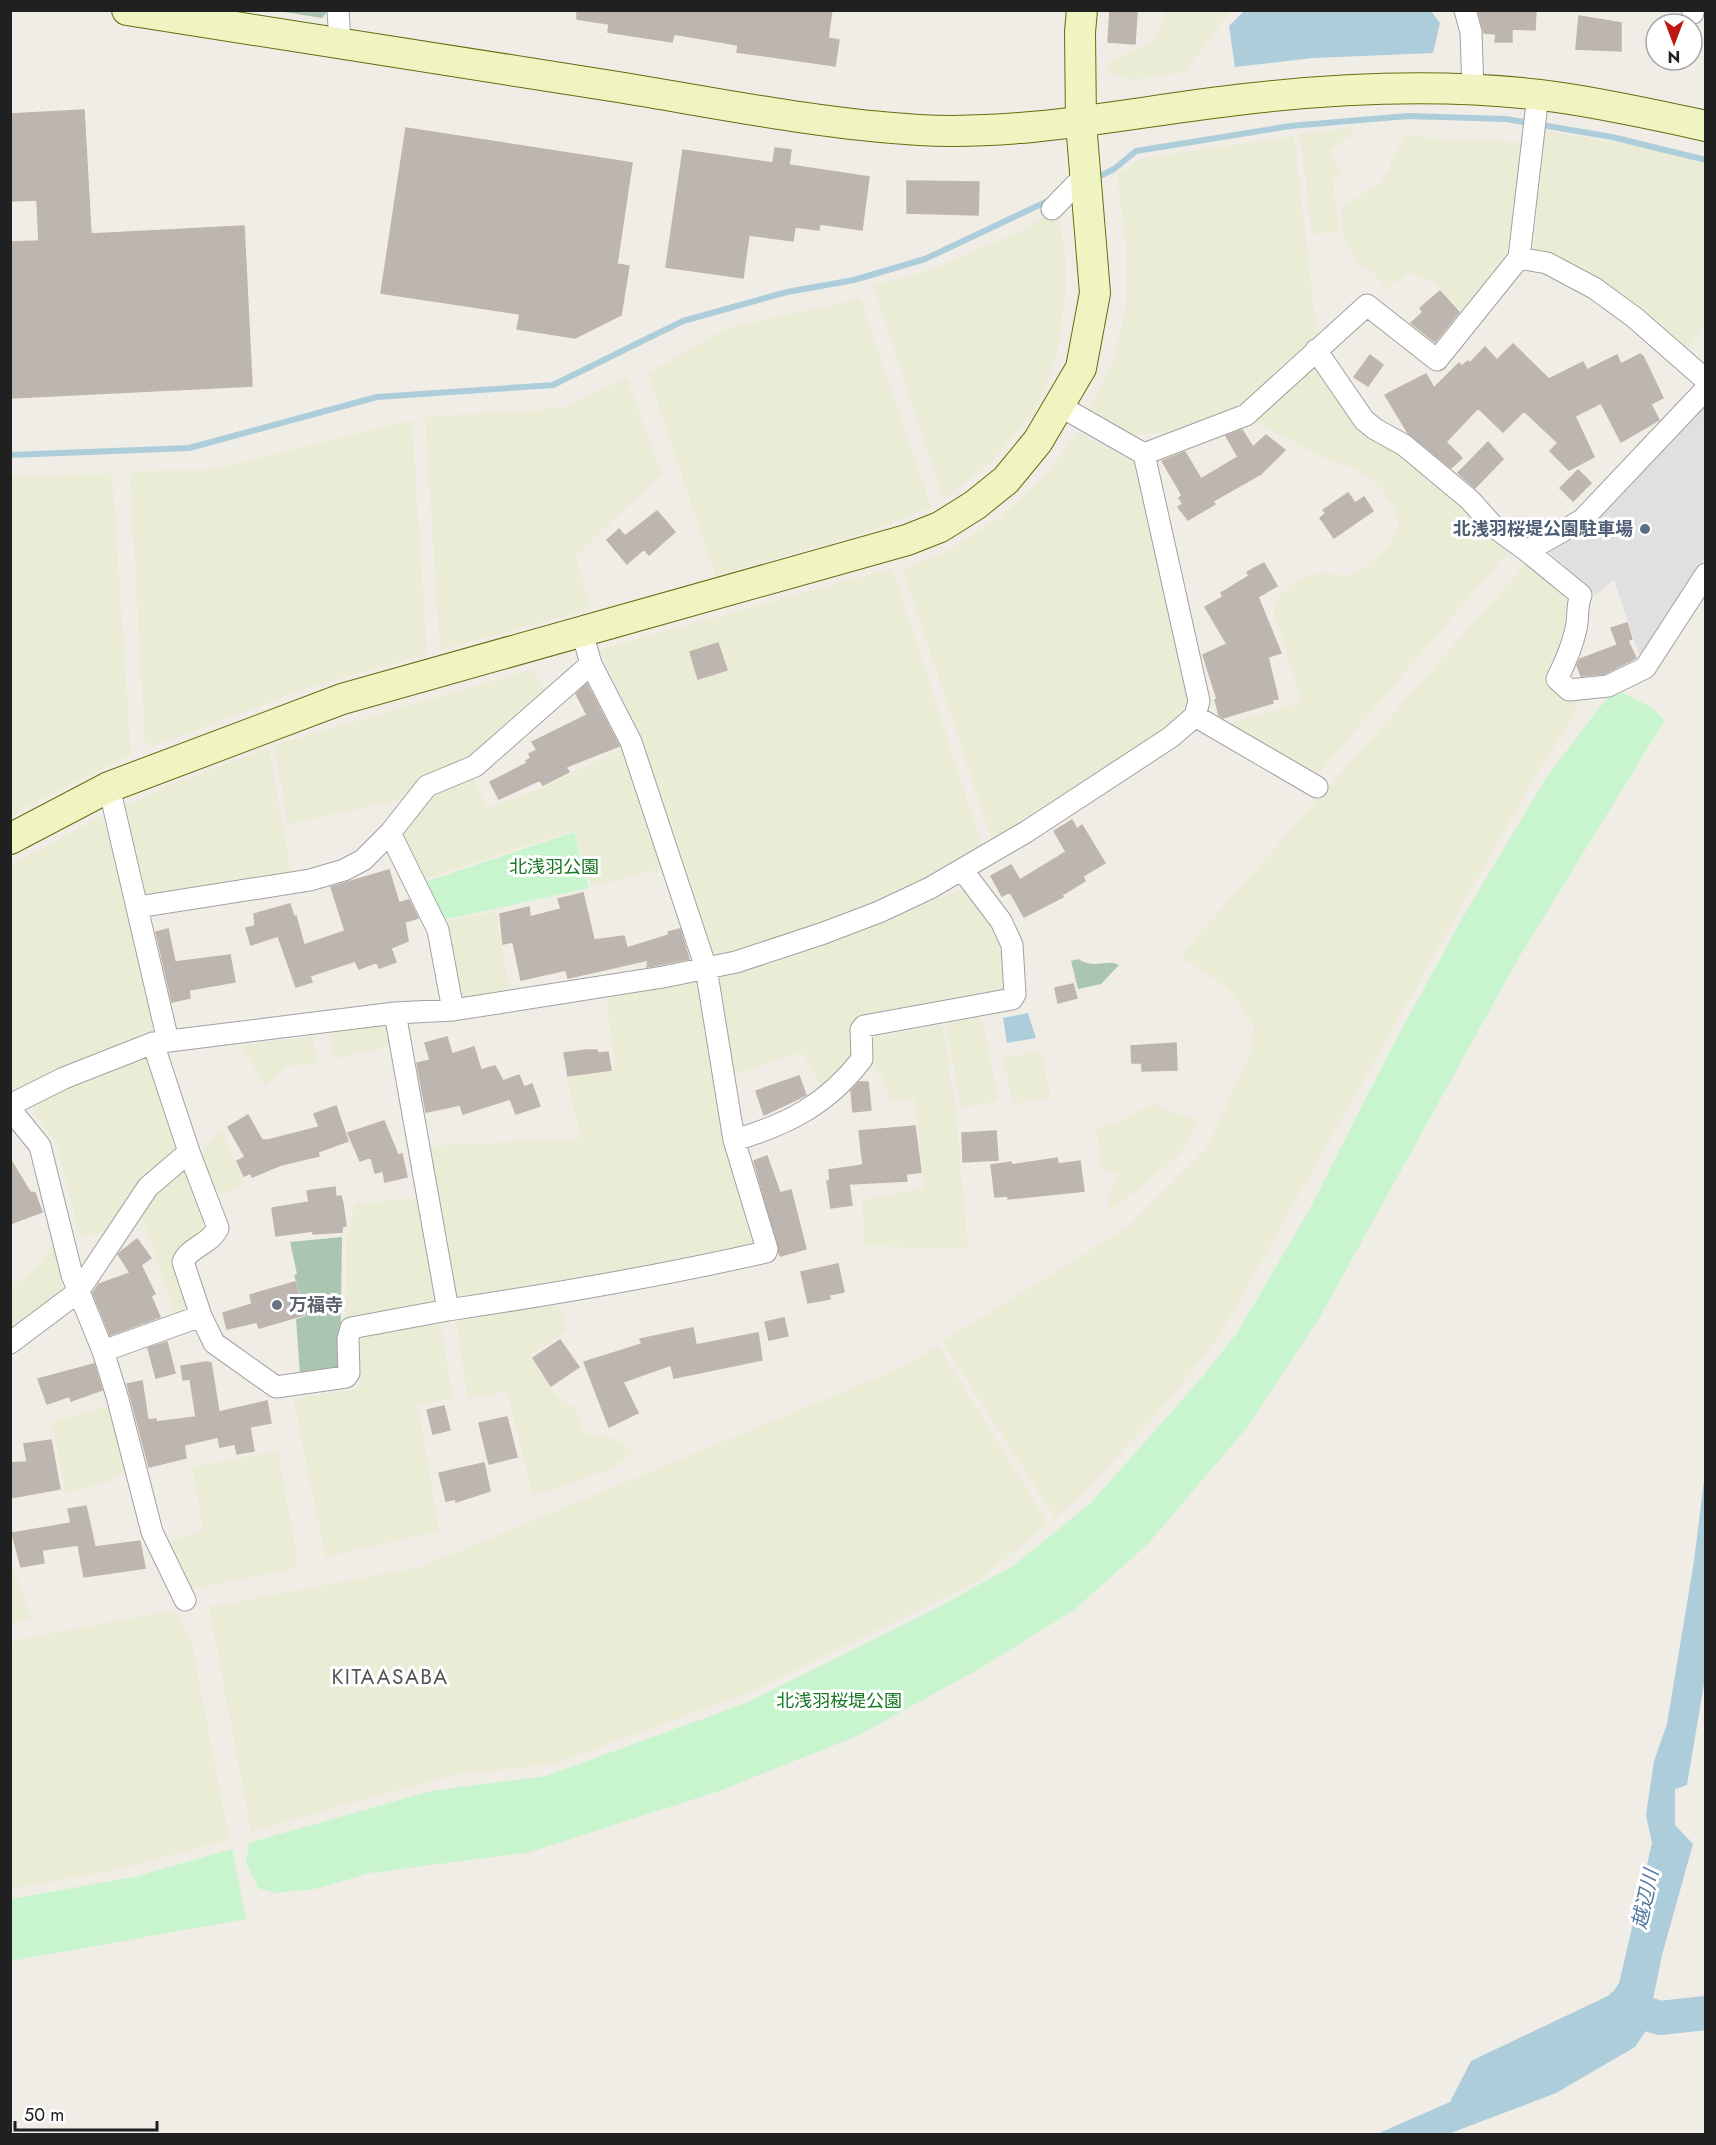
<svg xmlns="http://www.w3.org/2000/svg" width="1716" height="2145" viewBox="0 0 1716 2145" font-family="Jost,'Noto Sans JP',sans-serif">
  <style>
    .farmland { fill: #eaecd5 }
    .cemetery { fill: #abc6b0 }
    .park { fill: #c9f5ce }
    .parking { fill: #e0e0e0 }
    .water { fill: #accdd9 }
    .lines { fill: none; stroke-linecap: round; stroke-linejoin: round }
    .stream { stroke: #accdd9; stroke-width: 6 }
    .river { stroke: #accdd9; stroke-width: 34 }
    .building { fill: #bdb6b0; stroke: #c0b5ab; stroke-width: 1.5 }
    .street-casing { stroke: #a1a1a1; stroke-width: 23 }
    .secondary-casing { stroke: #626f0f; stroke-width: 32 }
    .street { stroke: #fff; stroke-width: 21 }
    .secondary { stroke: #f0f4c1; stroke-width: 30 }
    .service-dot { fill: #5c6f8a; stroke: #fff; stroke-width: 2 }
    .worship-dot { fill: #6b7280; stroke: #fff; stroke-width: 2 }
    .labels { text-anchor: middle; stroke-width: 6; stroke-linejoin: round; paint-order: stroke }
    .service-label { font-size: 18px; font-weight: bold; fill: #4e5e75; stroke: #fff; text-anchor: end }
    .park-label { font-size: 18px; fill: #167621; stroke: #fff }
    .worship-label { font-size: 18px; font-weight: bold; fill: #5b616d; stroke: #fff; text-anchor: start }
    .water-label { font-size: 20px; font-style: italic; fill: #5277a0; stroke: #fff }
    .quarter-label { font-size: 21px; letter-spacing: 1.5px; fill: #535353; stroke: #fff }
  </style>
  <rect width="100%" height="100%" fill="#f0ede7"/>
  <path class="farmland" d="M 1166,11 L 1230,11 L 1185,72 L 1133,80 L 1107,72 L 1107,63 L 1154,41 Z
    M 1352,127 L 1354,133 L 1330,151 L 1341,171 L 1333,179 L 1338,232 L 1312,234 L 1300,134 Z
    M 1544,131 L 1637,146 L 1705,164 L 1705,323 L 1688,349 L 1636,302 L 1545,252 L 1533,250 Z
    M 1294,136 L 1317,335 L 1246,405 L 1172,432 L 1134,435 L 1089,410 L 1115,358 L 1126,306 L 1126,246 L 1117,174 L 1140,159 Z
    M 1404,136 L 1524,143 L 1511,252 L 1465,315 L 1435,282 L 1409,273 L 1386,289 L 1374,273 L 1360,265 L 1343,238 L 1341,207 L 1379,184 L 1391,168 L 1390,159 L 1395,156 Z
    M 1058,207 L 1066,264 L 1066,294 L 1057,351 L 1046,386 L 1031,416 L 991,462 L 944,500 L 873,285 L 911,276 L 940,266 L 1023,230 Z
    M 860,299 L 931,507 L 875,530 L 715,576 L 648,373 L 727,328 Z
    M 1308,366 L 1318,367 L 1396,449 L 1460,503 L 1507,553 L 1320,772 L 1310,775 L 1224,725 L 1302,702 L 1273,609 L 1283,592 L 1300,579 L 1319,573 L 1349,576 L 1364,568 L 1390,545 L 1399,527 L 1395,507 L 1377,484 L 1354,468 L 1321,457 L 1254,421 Z
    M 627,378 L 661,474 L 576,556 L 591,609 L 440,650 L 425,417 L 563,408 Z
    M 412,420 L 427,654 L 304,689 L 152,747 L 145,742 L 130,477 L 134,471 L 211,470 Z
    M 1077,431 L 1138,465 L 1190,700 L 1184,715 L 992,841 L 903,569 L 947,551 L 1000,517 L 1046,475 Z
    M 112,473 L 131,755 L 11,815 L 11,476 Z
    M 1528,561 L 1566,596 L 1565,636 L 1557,664 L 1582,697 L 1573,717 L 1534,778 L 1219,1336 L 1165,1405 L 1080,1496 L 1055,1518 L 942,1342 L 1126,1228 L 1207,1148 L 1252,1050 L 1254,1026 L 1238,1001 L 1222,984 L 1184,959 L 1184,951 Z
    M 892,568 L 983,848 L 889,900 L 795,935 L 717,957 L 711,953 L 640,735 L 599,650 Z
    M 534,669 L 547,699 L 494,745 L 409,798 L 288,824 L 274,745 Z
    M 627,746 L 666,867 L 591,887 L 574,830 L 422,880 L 399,839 L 432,788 L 471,773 L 488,808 L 539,789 Z
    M 269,748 L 291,872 L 150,897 L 140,893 L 124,807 L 172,784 Z
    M 108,813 L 155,1030 L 150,1038 L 50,1071 L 11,1094 L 11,865 Z
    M 968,887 L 1001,933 L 1009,987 L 1003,993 L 854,1024 L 857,1053 L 823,1089 L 801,1052 L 734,1075 L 715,983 L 722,975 L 847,934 Z
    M 496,911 L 509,987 L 507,991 L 462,997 L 457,994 L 442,922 Z
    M 695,980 L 702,986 L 757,1246 L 458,1299 L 430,1146 L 581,1138 L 566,1078 L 615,1070 L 606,994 Z
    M 979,1017 L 983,1020 L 998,1098 L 992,1102 L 961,1108 L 946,1022 Z
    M 942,1025 L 956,1114 L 968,1249 L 864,1246 L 862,1200 L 924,1188 L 915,1100 L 890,1102 L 883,1077 L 876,1067 L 872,1044 L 875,1037 Z
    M 386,1026 L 390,1030 L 393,1046 L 333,1059 L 331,1037 L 335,1031 Z
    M 313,1036 L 317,1063 L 286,1067 L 264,1086 L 241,1045 Z
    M 1041,1051 L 1051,1098 L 1013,1104 L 1003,1058 Z
    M 145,1058 L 152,1063 L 178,1149 L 144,1178 L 105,1231 L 80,1237 L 56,1142 L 37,1117 L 31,1102 L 74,1082 Z
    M 1153,1103 L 1175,1114 L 1198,1119 L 1180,1154 L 1113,1209 L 1107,1204 L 1117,1174 L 1099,1168 L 1100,1150 L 1096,1129 L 1117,1123 Z
    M 222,1130 L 245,1184 L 222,1195 L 215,1192 L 199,1155 Z
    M 184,1168 L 208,1224 L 205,1234 L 176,1256 L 194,1315 L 178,1321 L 141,1214 L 154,1191 Z
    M 423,1197 L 438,1300 L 345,1318 L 346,1241 L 355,1204 Z
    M 53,1246 L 63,1288 L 61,1293 L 11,1331 L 11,1288 L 35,1268 Z
    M 544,1305 L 560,1306 L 567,1331 L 530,1356 L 554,1393 L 575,1409 L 582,1430 L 594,1438 L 609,1436 L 634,1451 L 613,1468 L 533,1496 L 507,1391 L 468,1400 L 457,1324 L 459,1318 Z
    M 431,1322 L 440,1325 L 453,1398 L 418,1406 L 439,1531 L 326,1557 L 293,1399 L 356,1389 L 360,1383 L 359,1342 L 368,1335 Z
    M 938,1346 L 1048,1523 L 979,1580 L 753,1691 L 553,1764 L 453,1775 L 251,1831 L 209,1607 L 421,1567 L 903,1367 Z
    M 109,1406 L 112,1409 L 126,1472 L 111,1477 L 110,1481 L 66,1493 L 52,1425 L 55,1421 Z
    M 278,1451 L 297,1559 L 294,1569 L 186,1590 L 168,1542 L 203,1530 L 192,1467 Z
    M 10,1567 L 16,1574 L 31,1620 L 11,1624 Z
    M 175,1610 L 192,1644 L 229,1839 L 125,1868 L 11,1889 L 11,1641 Z"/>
  <path class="cemetery" d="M 329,10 L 322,18 L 278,11 Z
    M 1078,959 C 1097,970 1107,958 1119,965 L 1101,984 L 1078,989 L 1071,961 Z
    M 342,1237 L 340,1371 L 300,1375 L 296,1319 L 306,1316 L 294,1275 L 297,1274 L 290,1242 Z"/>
  <path class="park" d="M 1623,693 L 1651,707 L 1665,720 L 1518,959 L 1321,1315 L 1249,1425 L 1148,1544 L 1074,1610 L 979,1669 L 857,1736 L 719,1791 L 530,1852 L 370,1873 L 315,1889 L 275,1893 L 258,1888 L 246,1863 L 249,1843 L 431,1791 L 546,1776 L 746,1703 L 937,1608 L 1013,1566 L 1091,1503 L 1203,1376 L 1237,1333 L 1307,1214 L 1391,1049 L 1463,917 L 1548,775 L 1607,698 Z
    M 574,832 L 589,888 L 443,920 L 425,882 Z
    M 232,1849 L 246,1919 L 11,1961 L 11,1899 L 134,1877 Z"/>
  <path class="parking" d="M 1705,405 L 1705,558 L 1641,660 L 1614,580 L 1596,595 L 1550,553 L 1553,547 L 1667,445 Z"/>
  <path class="water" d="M 1244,11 L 1431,11 L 1440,23 L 1433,53 L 1313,58 L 1235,67 L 1229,26 Z
    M 1028,1013 L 1036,1038 L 1007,1043 L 1003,1018 Z
    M 1705,1473 L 1705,1678 L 1687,1785 L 1675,1789 L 1675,1825 L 1693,1844 L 1662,1955 L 1647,2029 L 1635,2047 L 1556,2093 L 1448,2134 L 1377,2134 L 1450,2102 L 1471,2061 L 1612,1994 L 1619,1983 L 1652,1843 L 1646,1815 L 1654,1761 L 1667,1724 L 1694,1561 Z"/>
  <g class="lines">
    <path class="stream" d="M 1094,179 L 1114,169 L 1136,151 L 1290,126 L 1408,116 L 1506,119 L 1612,137 L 1706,160
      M 10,455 L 189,448 L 377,397 L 553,385 L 683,321 L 787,292 L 854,280 L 925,259 L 1050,200"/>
    <path class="river" d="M 1622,2006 L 1660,2018 L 1706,2013"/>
  </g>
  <path class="building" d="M 577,10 L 832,10 L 828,38 L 839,40 L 835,66 L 737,52 L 738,45 L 674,34 L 672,42 L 608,32 L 609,24 L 577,19 Z
    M 1110,10 L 1137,12 L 1135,44 L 1108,42 Z
    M 1478,10 L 1536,10 L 1535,30 L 1512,29 L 1512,42 L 1495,42 L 1496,34 L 1484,33 Z
    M 1579,16 L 1621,23 L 1621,51 L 1576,49 Z
    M 84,110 L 91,234 L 244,226 L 252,386 L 10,398 L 10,242 L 39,241 L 37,200 L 10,201 L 10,114 Z
    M 406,128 L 632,163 L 617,264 L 629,266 L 621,315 L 575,338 L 517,329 L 520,314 L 381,293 Z
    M 775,148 L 791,150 L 789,165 L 869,177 L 862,230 L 820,224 L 819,230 L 795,227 L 793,241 L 749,235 L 743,278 L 666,267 L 683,150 L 773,163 Z
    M 907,181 L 979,182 L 978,215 L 907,213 Z
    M 1440,291 L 1459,312 L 1435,342 L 1411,323 L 1423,312 L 1420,308 Z
    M 1513,344 L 1549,379 L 1583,362 L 1587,370 L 1617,355 L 1621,364 L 1640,354 L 1643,356 L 1663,398 L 1651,404 L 1659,420 L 1621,442 L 1601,403 L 1575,416 L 1594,457 L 1569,470 L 1550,451 L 1558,443 L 1524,411 L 1503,432 L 1478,408 L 1446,442 L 1462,458 L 1451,468 L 1408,433 L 1385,395 L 1426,374 L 1434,388 L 1459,363 L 1462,366 L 1468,361 L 1470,363 L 1485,347 L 1497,360 Z
    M 1370,355 L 1383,365 L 1368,386 L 1354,377 Z
    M 1242,430 L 1253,447 L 1266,435 L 1285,450 L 1261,474 L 1213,501 L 1215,504 L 1188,520 L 1178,507 L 1183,504 L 1179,498 L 1182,495 L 1162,461 L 1185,452 L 1201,479 L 1238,457 L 1226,436 Z
    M 1488,442 L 1503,459 L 1475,488 L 1458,473 Z
    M 1578,470 L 1591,483 L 1573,501 L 1560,488 Z
    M 1348,493 L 1355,503 L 1364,497 L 1373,511 L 1334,538 L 1320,518 L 1326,513 L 1323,510 Z
    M 657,511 L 675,532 L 649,555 L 644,549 L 627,564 L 607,540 L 619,529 L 625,536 Z
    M 1264,563 L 1277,586 L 1258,597 L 1281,653 L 1268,657 L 1278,699 L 1272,700 L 1273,703 L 1223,718 L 1219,715 L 1215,700 L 1217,699 L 1203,655 L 1227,644 L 1205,607 L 1223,597 L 1221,593 L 1249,576 L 1247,572 Z
    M 1627,623 L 1632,639 L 1617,644 L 1611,628 Z
    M 1628,641 L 1636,658 L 1604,674 L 1581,676 L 1577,665 L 1580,659 Z
    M 718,643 L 727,670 L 698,679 L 690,652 Z
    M 587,684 L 619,746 L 566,767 L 569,772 L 543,785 L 540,780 L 499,799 L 490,782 L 527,763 L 526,761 L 531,758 L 529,754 L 537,750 L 532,742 L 587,715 L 576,694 Z
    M 1072,820 L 1077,829 L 1082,825 L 1105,863 L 1083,876 L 1085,881 L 1062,895 L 1063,897 L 1024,917 L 1010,892 L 1002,896 L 991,876 L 1011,865 L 1020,880 L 1066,852 L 1054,831 Z
    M 389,870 L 399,903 L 409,900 L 418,918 L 405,922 L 408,941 L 391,948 L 396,962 L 379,968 L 377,962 L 359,969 L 355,961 L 310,976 L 312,982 L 296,987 L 278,936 L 251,945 L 246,928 L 255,926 L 254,914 L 290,904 L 294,917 L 296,916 L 304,945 L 345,931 L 331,887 Z
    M 583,893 L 594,940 L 624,936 L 627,948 L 669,935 L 668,932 L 680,929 L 689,959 L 647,967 L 648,960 L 568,978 L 566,970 L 521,980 L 513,942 L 503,944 L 500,914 L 529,907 L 530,917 L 561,909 L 558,899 Z
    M 168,929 L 175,962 L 230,955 L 235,982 L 189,990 L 190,998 L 172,1002 L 156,932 Z
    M 1073,984 L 1077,998 L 1058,1003 L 1055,988 Z
    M 447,1037 L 452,1054 L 474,1047 L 481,1070 L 495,1066 L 503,1081 L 519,1075 L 524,1087 L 532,1084 L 540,1106 L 516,1114 L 510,1099 L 463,1114 L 460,1105 L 426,1112 L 417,1063 L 430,1060 L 425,1043 Z
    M 1176,1043 L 1177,1070 L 1142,1071 L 1142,1063 L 1132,1063 L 1131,1046 Z
    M 587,1050 L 597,1050 L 598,1053 L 608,1052 L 611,1070 L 568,1076 L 564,1053 Z
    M 799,1076 L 806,1095 L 764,1115 L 756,1091 Z
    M 859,1082 L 868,1082 L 871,1110 L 853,1112 L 851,1091 Z
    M 336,1106 L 348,1141 L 318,1152 L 319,1156 L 281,1165 L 252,1177 L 251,1173 L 244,1176 L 237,1161 L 245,1157 L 228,1127 L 248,1115 L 262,1140 L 268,1140 L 319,1127 L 314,1114 Z
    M 384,1121 L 398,1155 L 402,1154 L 407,1177 L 385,1182 L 383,1171 L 375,1173 L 371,1157 L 360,1161 L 348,1133 Z
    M 915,1126 L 921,1172 L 906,1174 L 907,1181 L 849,1184 L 852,1205 L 831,1208 L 827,1181 L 830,1181 L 829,1170 L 863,1165 L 859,1131 Z
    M 996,1131 L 998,1160 L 963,1162 L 962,1133 Z
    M 767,1156 L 780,1193 L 791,1190 L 806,1249 L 780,1256 L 754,1161 Z
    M 1057,1158 L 1058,1164 L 1080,1161 L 1084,1191 L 1008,1199 L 1008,1196 L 995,1197 L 991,1165 L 1011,1162 L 1012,1165 Z
    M 10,1159 L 30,1192 L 35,1193 L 42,1212 L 10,1224 Z
    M 335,1187 L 336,1197 L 341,1196 L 343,1204 L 346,1226 L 342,1227 L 342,1232 L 313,1234 L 313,1231 L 276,1236 L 272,1208 L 309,1202 L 307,1191 Z
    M 137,1239 L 151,1258 L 141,1265 L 155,1294 L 151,1296 L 160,1317 L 110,1335 L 93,1293 L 99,1284 L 130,1273 L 118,1254 Z
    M 838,1264 L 844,1292 L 829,1295 L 830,1299 L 808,1303 L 801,1272 Z
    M 295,1282 L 304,1315 L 259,1328 L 257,1322 L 227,1329 L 223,1313 L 252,1304 L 250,1295 Z
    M 784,1318 L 788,1336 L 769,1340 L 765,1322 Z
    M 693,1328 L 696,1345 L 758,1333 L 762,1360 L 674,1378 L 671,1365 L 623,1382 L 638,1413 L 609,1427 L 584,1362 L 642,1344 L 640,1339 Z
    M 560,1340 L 579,1367 L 551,1386 L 533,1358 Z
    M 167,1342 L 175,1373 L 156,1378 L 148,1348 Z
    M 206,1362 L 211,1363 L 219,1412 L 267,1401 L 271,1423 L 250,1427 L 254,1451 L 237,1454 L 235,1444 L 220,1447 L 218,1437 L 184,1445 L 186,1458 L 149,1467 L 127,1384 L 142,1381 L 148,1420 L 156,1419 L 156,1422 L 196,1417 L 190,1379 L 183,1380 L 181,1366 Z
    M 94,1364 L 102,1390 L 71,1401 L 70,1396 L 47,1404 L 38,1379 Z
    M 444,1406 L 450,1430 L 433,1434 L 427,1410 Z
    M 507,1417 L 517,1457 L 489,1464 L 479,1423 Z
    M 51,1440 L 60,1489 L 10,1498 L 10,1463 L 27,1462 L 24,1444 Z
    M 484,1463 L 490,1491 L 456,1502 L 456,1499 L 446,1501 L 439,1473 Z
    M 86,1506 L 95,1547 L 140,1541 L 145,1568 L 84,1577 L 78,1545 L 42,1550 L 44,1563 L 21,1567 L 12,1533 L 71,1523 L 68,1509 Z"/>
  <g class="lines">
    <g class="street-casing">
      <path id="street" d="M 338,10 L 340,43
        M 1465,10 L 1471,32 L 1473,90
        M 1693,13 L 1693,10
        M 1052,209 L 1086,174
        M 1519,258 L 1538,95
        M 1316,350 L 1364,420 L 1375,429 L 1404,445 L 1470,500 L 1494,527 L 1527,551 L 1582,520 L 1706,389
        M 1144,454 L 1246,415 L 1367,305 L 1437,360 L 1519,258 L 1547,263 L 1594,288 L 1634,317 L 1706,380
        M 1527,551 L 1581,595 C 1576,607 1579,617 1576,629 C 1572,647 1565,663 1557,679 L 1569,690 L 1608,686 L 1645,668 L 1706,574
        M 1195,716 L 1317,787
        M 109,787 L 168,1041
        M 390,833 L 438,930 L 453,1010
        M 138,907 L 310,880 L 344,870 L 363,860 L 390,833 L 427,786 L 475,766 L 591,664
        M 153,1043 L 189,1152 L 218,1228 C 211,1244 189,1247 183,1262 L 201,1316 L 214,1343 L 276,1387 L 346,1377 L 349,1373 L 348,1339 L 351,1328 L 448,1310 L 395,1013
        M 10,1105 L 64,1078 L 153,1043 L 395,1013 L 453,1010 L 663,977 L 736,962 L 821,934 L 879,912 L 930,888 L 1026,832 L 1171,737 L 1195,716 L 1199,701 L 1144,454 L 1060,406
        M 10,1109 L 40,1146 L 72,1275 L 103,1351 L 117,1396 L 152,1532 L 185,1600
        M 734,1140 C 787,1125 828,1104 862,1059 L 861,1030 L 864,1026 L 1012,999 L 1015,994 L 1012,945 L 1007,934 L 1001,921 L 963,871
        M 448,1310 C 555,1294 661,1276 766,1252 L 767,1249 L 734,1140 L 706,968 L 631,742 L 591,664 L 582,632
        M 10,1343 L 78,1292 L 148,1187 L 189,1152
        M 103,1351 L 201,1316"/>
    </g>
    <g class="secondary-casing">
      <path id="secondary" d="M 127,10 C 291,36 454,61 618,87 C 717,103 818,124 919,130 C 1029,136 1136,111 1245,99 C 1348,87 1453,83 1556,97 C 1606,104 1656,115 1706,126
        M 10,839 L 109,787 L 342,699 L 907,540 L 940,527 L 975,505 L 1006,480 L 1038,441 L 1081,368 L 1095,293 L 1081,123 L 1080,32 L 1082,10"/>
    </g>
    <use href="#street" class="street"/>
    <use href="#secondary" class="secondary"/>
  </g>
  <circle class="service-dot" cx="1645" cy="529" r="6"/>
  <circle class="worship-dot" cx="277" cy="1305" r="6"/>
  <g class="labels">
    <g class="service-label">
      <text x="1633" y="535">北浅羽桜堤公園駐車場</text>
    </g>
    <g class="park-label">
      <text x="554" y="873">北浅羽公園</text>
      <text x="839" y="1707">北浅羽桜堤公園</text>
    </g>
    <g class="worship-label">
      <text x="289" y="1311">万福寺</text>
    </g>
    <g class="water-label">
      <text transform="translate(1645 1899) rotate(-78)" y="7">越辺川</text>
    </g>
    <g class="quarter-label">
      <text x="390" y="1684">KITAASABA</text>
    </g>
  </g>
  <rect width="1716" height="2145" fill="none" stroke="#202020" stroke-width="24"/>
  <g transform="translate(1674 42) rotate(180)"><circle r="28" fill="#ffffff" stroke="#a6a6a6" stroke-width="1.5"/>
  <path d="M0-4.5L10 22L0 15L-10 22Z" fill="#bd1813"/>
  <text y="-9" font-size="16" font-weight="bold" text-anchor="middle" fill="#202020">N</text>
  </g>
  <path d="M15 2121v9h142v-9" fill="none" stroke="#202020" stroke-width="3"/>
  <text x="24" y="2121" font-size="18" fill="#202020" stroke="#ffffff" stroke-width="4.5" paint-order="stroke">50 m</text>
</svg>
